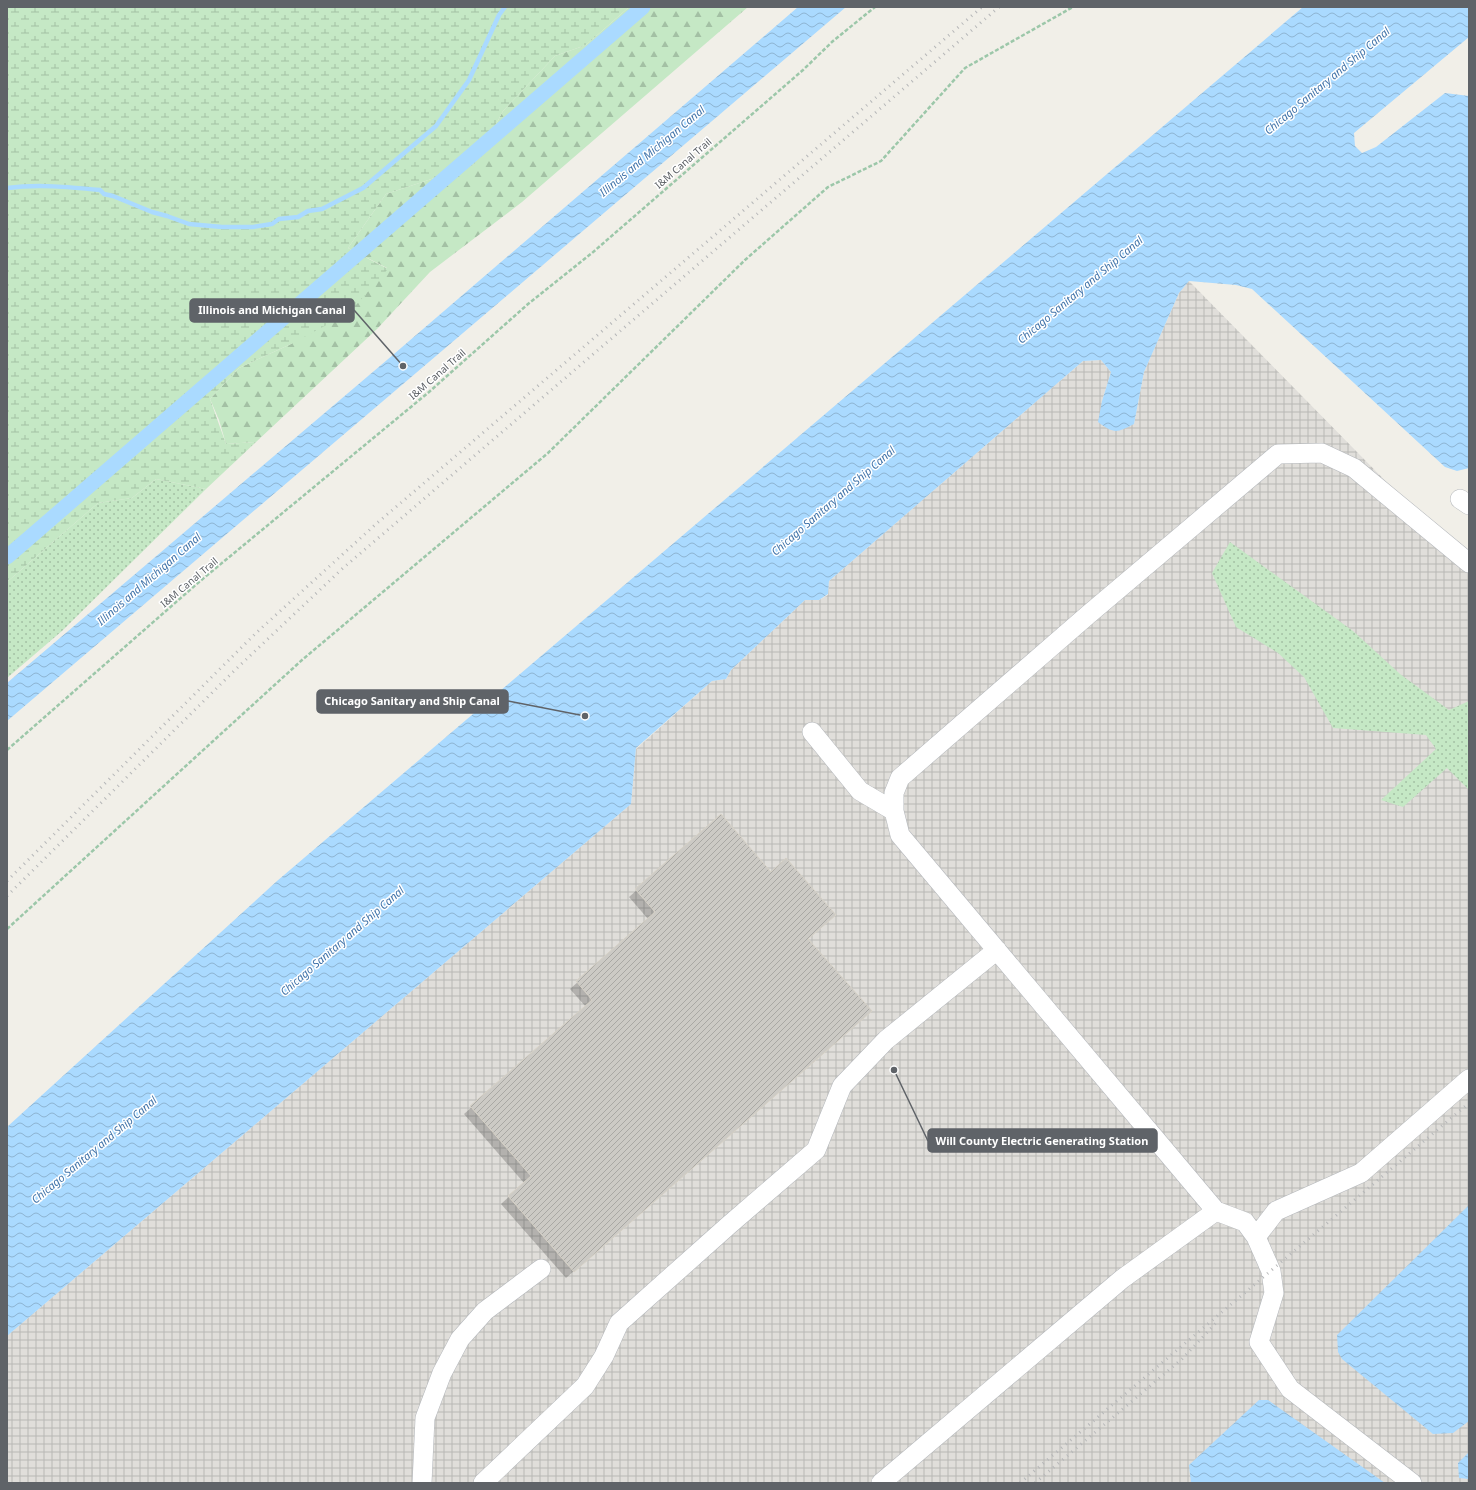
<svg xmlns="http://www.w3.org/2000/svg" width="1476" height="1490" viewBox="0 0 1476 1490" font-family="'Noto Sans',sans-serif">
  <style>
    .industrial { fill: url(#industrial-grid) }
    .grass { fill: url(#grass-dots) }
    .forest { fill: url(#forest-firs) }
    .wetland { fill: url(#wetland-marsh) }
    .water { fill: url(#water-waves) }
    .shadow { fill: #0003 }
    .lines { fill: none; stroke-linecap: round; stroke-linejoin: round }
    .stream { stroke: #aadaff; stroke-width: 4.5 }
    .canal { stroke: #aadaff; stroke-width: 15 }
    .building { fill: url(#building-hatch); stroke: #d6d1c6 }
    .minor-casing { stroke: #b5b8bc; stroke-width: 20 }
    .path { stroke: #9cc7a9; stroke-width: 2.5; stroke-dasharray: 4 2; stroke-linecap: butt }
    .minor { stroke: #fff; stroke-width: 19 }
    .rail { stroke: #b6b7b8; stroke-width: 3; stroke-dasharray: 1 5; stroke-linecap: butt }
    .labels { text-anchor: middle; stroke-width: 3; stroke-linejoin: round; paint-order: stroke }
    .street-label { font-size: 10px; fill: #5f6368; stroke: #fff }
    .water-label { font-size: 11px; font-style: italic; fill: #4174aa; stroke: #fff }
    .leader { fill: none; stroke: #5f6368; stroke-width: 1.5 }
    .callout-dot { fill: #5f6368; stroke: #fff; stroke-width: 1.5 }
    .callout { fill: #5f6368; stroke: #5f6368; stroke-width: 1.5 }
    .callout-label { font-size: 11px; text-anchor: middle; font-weight: bold; fill: #fff }
  </style>
  <defs>
    <pattern id="industrial-grid" width="8" height="8" patternUnits="userSpaceOnUse"><rect width="8" height="8" fill="#e0deda"/><path d="M0 4h8M4 0v8" fill="none" stroke="#b9b8b5"/></pattern>
    <pattern id="grass-dots" width="8" height="8" patternUnits="userSpaceOnUse"><rect width="8" height="8" fill="#c5e8c5"/><path d="M2 2h.1M6 6h.1" fill="none" stroke="#a3c0a4" stroke-width="1.8" stroke-linecap="round"/></pattern>
    <pattern id="forest-firs" width="22" height="20" patternUnits="userSpaceOnUse"><rect width="22" height="20" fill="#c5e8c5"/><path d="M5 1l3.5 6h-7zM16 11l3.5 6h-7z" fill="#a3c0a4"/></pattern>
    <pattern id="wetland-marsh" width="20" height="14" patternUnits="userSpaceOnUse"><rect width="20" height="14" fill="#c5e8c5"/><path d="M1 5h8M5 5V1M11 12h8M15 12V8" fill="none" stroke="#a3c0a4"/></pattern>
    <pattern id="water-waves" width="16" height="10" patternUnits="userSpaceOnUse"><rect width="16" height="10" fill="#aadaff"/><path d="M0 5q4-4 8 0t8 0" fill="none" stroke="#8eb4d2"/></pattern>
    <pattern id="building-hatch" width="6" height="6" patternUnits="userSpaceOnUse"><rect width="6" height="6" fill="#cccac5"/><path d="M-1 1l2-2M0 6l6-6M5 7l2-2" fill="none" stroke="#a9a8a4"/></pattern>
  </defs>
  <rect width="100%" height="100%" fill="#f1efe8"/>
  <path class="industrial" d="M 1189,281 L 1469,566 L 1469,1483 L 7,1483 L 7,1336 L 631,804 L 636,749 L 712,681 L 726,679 L 731,670 L 805,600 L 819,600 L 828,595 L 829,581 L 1083,361 L 1101,360 L 1111,372 L 1102,401 L 1134,424 L 1144,372 L 1179,293 Z"/>
  <path class="grass" d="M 156,479 L 206,489 L 62,631 L 7,678 L 7,582 L 98,503 L 132,498 Z
    M 1230,542 L 1353,631 L 1400,674 L 1449,710 L 1469,701 L 1469,790 L 1447,768 L 1403,807 L 1381,800 L 1436,749 L 1426,735 L 1333,728 L 1304,677 L 1278,653 L 1236,627 L 1212,573 Z"/>
  <path class="forest" d="M 629,7 L 748,7 L 522,202 L 430,272 L 377,329 L 256,442 L 226,444 L 219,420 L 210,399 L 239,368 L 291,344 L 387,268 L 348,248 L 386,194 L 474,165 L 503,111 L 555,56 L 586,45 Z"/>
  <path class="wetland" d="M 7,7 L 629,7 L 586,45 L 555,56 L 503,111 L 474,165 L 386,194 L 348,248 L 388,269 L 349,313 L 291,344 L 239,368 L 210,399 L 226,444 L 256,442 L 206,489 L 156,479 L 132,498 L 98,503 L 7,582 Z"/>
  <path class="water" d="M 798,7 L 846,7 L 7,721 L 7,683 L 394,354 Z
    M 1303,7 L 1469,7 L 1469,37 L 1354,133 L 1355,146 L 1362,153 L 1376,147 L 1445,93 L 1469,96 L 1469,468 L 1457,471 L 1445,467 L 1252,289 L 1236,285 L 1189,281 L 1179,293 L 1144,372 L 1134,424 C 1117,433 1114,434 1098,422 L 1102,401 L 1111,372 L 1101,360 L 1083,361 L 829,581 L 828,594 L 819,600 L 805,600 L 731,670 L 726,679 L 712,681 L 636,748 L 631,804 L 7,1336 L 7,1127 L 277,881 Z
    M 1469,1205 L 1469,1421 L 1453,1433 L 1433,1434 L 1342,1359 L 1338,1352 L 1337,1335 Z
    M 1259,1400 L 1268,1400 L 1385,1483 L 1191,1483 L 1189,1465 Z
    M 1469,1452 L 1469,1479 L 1459,1478 L 1458,1463 Z"/>
  <path class="shadow" d="M 721,816 L 863,1018 L 566,1278 L 501,1204 L 524,1183 L 464,1114 L 586,1007 L 570,989 L 648,919 L 629,897 Z"/>
  <g class="lines">
    <path class="stream" d="M 7,188 C 38,184 69,187 100,190 L 104,194 L 113,196 L 152,212 L 167,216 L 189,224 L 222,227 L 253,227 L 272,224 L 279,219 L 298,217 L 308,211 L 322,209 L 363,188 L 436,126 L 469,80 L 499,15 L 505,7"/>
    <path class="canal" d="M 7,557 L 643,7"/>
  </g>
  <path class="building" d="M 721,814 L 771,872 L 786,858 L 836,915 L 808,939 L 872,1011 L 574,1272 L 508,1196 L 531,1176 L 470,1106 L 592,1000 L 576,981 L 655,912 L 635,889 Z"/>
  <g class="lines">
    <g class="minor-casing">
      <path id="minor" d="M 1460,499 L 1469,505
        M 812,732 L 860,791 L 894,811
        M 1256,1237 L 1245,1222 L 1216,1211 L 900,835 L 894,811 L 894,793 L 900,778 L 1089,614 L 1278,454 L 1322,453 L 1354,468 L 1469,563
        M 422,1483 L 425,1418 L 442,1373 L 460,1339 L 485,1311 L 541,1269
        M 483,1483 L 585,1386 L 604,1356 L 619,1323 L 729,1225 L 816,1150 L 842,1086 L 886,1040 L 997,950
        M 881,1483 L 1122,1279 L 1216,1211
        M 1412,1483 L 1290,1389 L 1259,1342 L 1274,1293 L 1271,1271 L 1256,1237 L 1276,1211 L 1361,1173 L 1469,1079"/>
    </g>
    <path class="path" d="M 7,750 L 199,582 L 429,392 L 528,304 L 592,253 L 803,70 L 833,41 L 875,7
      M 7,929 L 302,660 L 548,453 L 745,260 L 828,187 L 881,161 L 965,68 L 1073,7"/>
    <use href="#minor" class="minor"/>
    <path class="rail" d="M 7,881 L 256,633 L 376,524 L 982,7
      M 7,896 L 237,668 L 342,569 L 999,7
      M 1020,1483 L 1469,1103
      M 1035,1483 L 1182,1359 L 1216,1323"/>
  </g>
  <g class="labels">
    <g class="street-label">
      <text transform="translate(683 163) rotate(-41)" y="4">I&amp;M Canal Trail</text>
      <text transform="translate(437 374) rotate(-41)" y="4">I&amp;M Canal Trail</text>
      <text transform="translate(189 582) rotate(-40)" y="4">I&amp;M Canal Trail</text>
    </g>
    <g class="water-label">
      <text transform="translate(1327 81) rotate(-40)" y="4">Chicago Sanitary and Ship Canal</text>
      <text transform="translate(652 151) rotate(-40)" y="4">Illinois and Michigan Canal</text>
      <text transform="translate(1080 290) rotate(-40)" y="4">Chicago Sanitary and Ship Canal</text>
      <text transform="translate(833 501) rotate(-41)" y="4">Chicago Sanitary and Ship Canal</text>
      <text transform="translate(149 579) rotate(-41)" y="4">Illinois and Michigan Canal</text>
      <text transform="translate(342 941) rotate(-41)" y="4">Chicago Sanitary and Ship Canal</text>
      <text transform="translate(94 1150) rotate(-40)" y="4">Chicago Sanitary and Ship Canal</text>
    </g>
  </g>
  <path class="leader" d="M403 366L354 310M585 716L508 701M894 1070L928 1141"/>
  <g class="callout-dot">
    <circle cx="403" cy="366" r="4"/>
    <circle cx="585" cy="716" r="4"/>
    <circle cx="894" cy="1070" r="4"/>
  </g>
  <g class="callout">
    <rect x="190" y="299" width="164" height="23" rx="4"/>
    <rect x="317" y="690" width="191" height="23" rx="4"/>
    <rect x="928" y="1129" width="229" height="23" rx="4"/>
  </g>
  <g class="callout-label">
    <text x="272" y="314">Illinois and Michigan Canal</text>
    <text x="412" y="705">Chicago Sanitary and Ship Canal</text>
    <text x="1042" y="1145">Will County Electric Generating Station</text>
  </g>
  <rect width="1476" height="1490" fill="none" stroke="#5f6368" stroke-width="16"/>
</svg>
